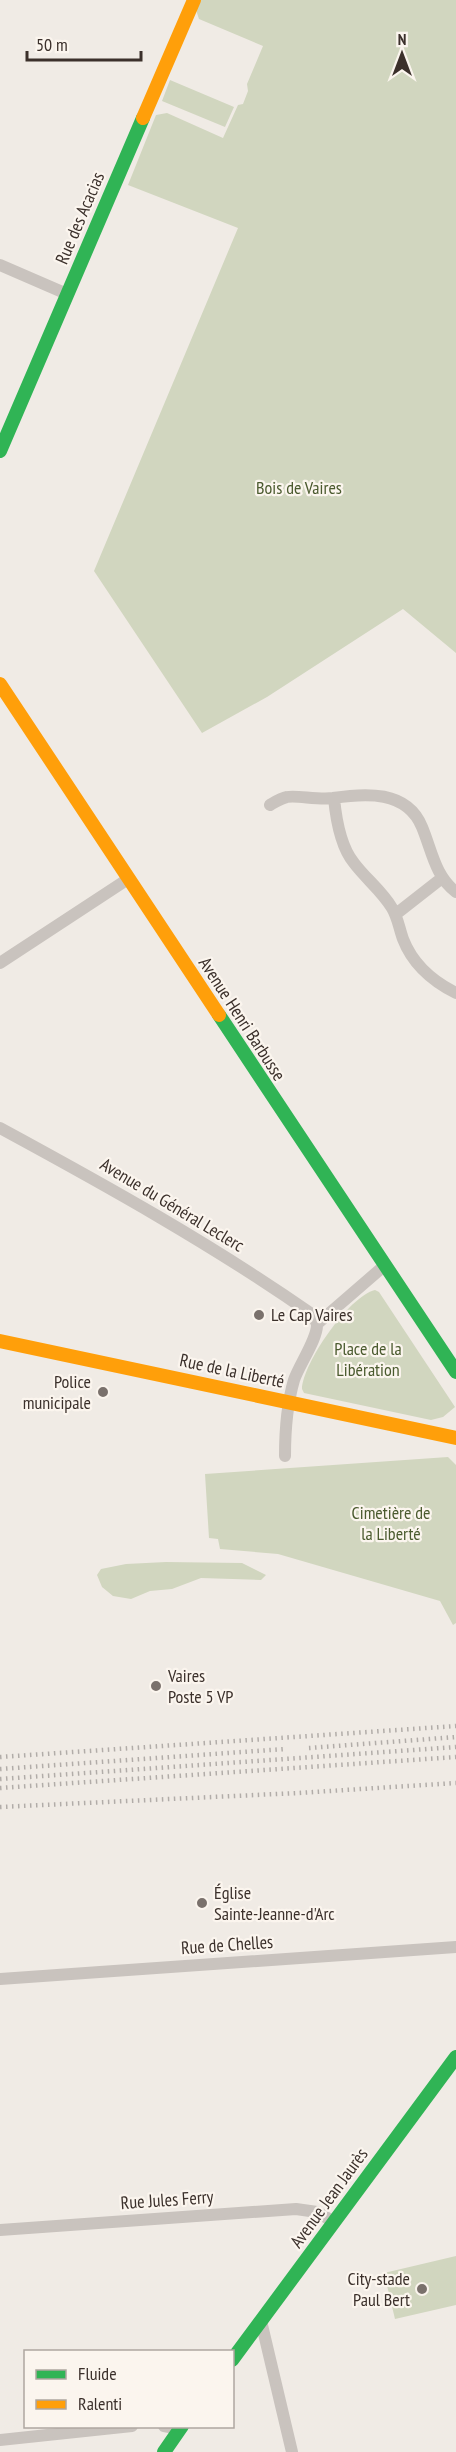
<svg xmlns="http://www.w3.org/2000/svg" width="456" height="2452" viewBox="0 0 456 2452" font-family="'PT Sans Narrow',sans-serif">
  <style>
    .green { fill: #d1d6bf }
    .lines { fill: none; stroke-linecap: round; stroke-linejoin: round }
    .street { stroke: #c9c3be; stroke-width: 12 }
    .fast { stroke: #30b455; stroke-width: 14 }
    .slow { stroke: #ff9f0a; stroke-width: 14 }
    .rail { stroke: #b1aca8; stroke-width: 4.5; stroke-dasharray: 1.5 4.5; stroke-linecap: butt }
    .poi-dot { fill: #7a716c; stroke: #fbf5ee; stroke-width: 2 }
    .labels { text-anchor: middle; stroke-width: 4.5; stroke-linejoin: round; paint-order: stroke }
    .street-label { font-size: 18px; fill: #3b302b; stroke: #fbf5ee }
    .park-label { font-size: 18px; fill: #4a5a2e; stroke: #fbf5ee }
    .poi-label { font-size: 18px; fill: #3b302b; stroke: #fbf5ee; text-anchor: start }
  </style>
  <rect width="100%" height="100%" fill="#f0ebe5"/>
  <path class="green" d="M 201,0 L 456,0 L 456,653 L 403,609 L 267,697 L 202,733 L 94,571 L 238,228 L 128,185 L 156,115 L 167,113 L 223,138 L 238,105 L 243,104 L 248,91 L 247,84 L 263,46 L 199,19 L 196,10 Z
    M 170,80 L 234,107 L 225,127 L 162,101 Z
    M 375,1290 L 379,1292 L 455,1407 L 443,1417 L 431,1420 L 304,1393 L 302,1389 C 303,1363 349,1296 375,1290 Z
    M 448,1457 L 456,1465 L 456,1623 L 453,1625 L 440,1601 L 278,1554 L 220,1549 L 218,1539 L 209,1538 L 205,1474 Z
    M 166,1562 L 242,1563 L 266,1575 L 261,1580 L 201,1578 L 172,1589 L 150,1591 L 131,1599 L 113,1596 L 102,1587 L 97,1575 L 101,1569 L 126,1564 Z
    M 456,2256 L 456,2305 L 395,2319 L 384,2273 Z"/>
  <g class="lines">
    <path class="street" d="M 0,265 L 67,294
      M 334,798 C 336,819 340,846 354,863 C 366,879 382,891 392,908 C 398,918 399,928 403,939 C 413,965 432,981 456,993
      M 270,805 C 275,802 281,798 287,797 C 296,795 318,800 333,798 C 365,793 407,790 422,827 C 432,851 435,876 456,892
      M 396,914 L 442,878
      M 0,963 L 128,879
      M 0,1128 C 107,1186 213,1245 313,1315 L 317,1324
      M 285,1456 C 285,1431 287,1404 294,1380 C 299,1365 318,1338 317,1324 L 384,1266
      M 0,1979 L 456,1947
      M 0,2230 L 296,2209 L 317,2212 L 334,2222
      M 261,2321 L 292,2452
      M 164,2426 L 180,2429
      M 0,2440 L 132,2426"/>
    <path class="fast" d="M 0,451 L 143,118
      M 219,1015 L 456,1372
      M 232,2360 L 456,2057
      M 164,2452 L 182,2426"/>
    <path class="slow" d="M 143,118 L 194,0
      M 0,684 L 219,1015
      M 0,1341 L 456,1438"/>
    <path class="rail" d="M 309,1748 L 456,1737
      M 0,1757 L 456,1726
      M 0,1769 L 285,1749
      M 0,1779 L 456,1747
      M 0,1788 L 456,1757
      M 0,1807 L 298,1793 L 456,1783"/>
  </g>
  <g class="poi-dot">
    <circle cx="259" cy="1315" r="6"/>
    <circle cx="103" cy="1392" r="6"/>
    <circle cx="156" cy="1686" r="6"/>
    <circle cx="202" cy="1903" r="6"/>
    <circle cx="422" cy="2289" r="6"/>
  </g>
  <g class="labels">
    <g class="street-label">
      <text transform="translate(80 218) rotate(-67)" y="6">Rue des Acacias</text>
      <text transform="translate(242 1019) rotate(57)" y="6">Avenue Henri Barbusse</text>
      <text transform="translate(172 1205) rotate(31)" y="6">Avenue du Général Leclerc</text>
      <text transform="translate(232 1371) rotate(12)" y="6">Rue de la Liberté</text>
      <text transform="translate(227 1945) rotate(-4)" y="6">Rue de Chelles</text>
      <text transform="translate(329 2198) rotate(-54)" y="6">Avenue Jean Jaurès</text>
      <text transform="translate(167 2200) rotate(-4)" y="6">Rue Jules Ferry</text>
    </g>
    <g class="park-label">
      <text x="299" y="494">Bois de Vaires</text>
      <text x="368" y="1355">Place de la<tspan x="368" dy="21">Libération</tspan></text>
      <text x="391" y="1519">Cimetière de<tspan x="391" dy="21">la Liberté</tspan></text>
    </g>
    <g class="poi-label">
      <text x="271" y="1321">Le Cap Vaires</text>
      <text x="91" y="1388" text-anchor="end">Police<tspan x="91" dy="21">municipale</tspan></text>
      <text x="168" y="1682">Vaires<tspan x="168" dy="21">Poste 5 VP</tspan></text>
      <text x="214" y="1899">Église<tspan x="214" dy="21">Sainte-Jeanne-d'Arc</tspan></text>
      <text x="410" y="2285" text-anchor="end">City-stade<tspan x="410" dy="21">Paul Bert</tspan></text>
    </g>
  </g>
  <rect x="24" y="2350" width="210" height="78" fill="#fbf5ee" stroke="#aea6a0" stroke-width="1.5"/>
  <rect x="36" y="2370" width="30" height="9" fill="#30b455" stroke="#aea6a0" stroke-width="1.5"/>
  <text x="78" y="2380" font-size="18" fill="#3b302b">Fluide</text>
  <rect x="36" y="2400" width="30" height="9" fill="#ff9f0a" stroke="#aea6a0" stroke-width="1.5"/>
  <text x="78" y="2410" font-size="18" fill="#3b302b">Ralenti</text>
  <g transform="translate(402 54)" stroke="#fbf5ee" stroke-width="4.5" paint-order="stroke">
  <path d="M0-4.5L10 22L0 15L-10 22Z" fill="#3b302b"/>
  <text y="-9" font-size="16" font-weight="bold" text-anchor="middle" fill="#3b302b">N</text>
  </g>
  <path d="M27 51v9h114v-9" fill="none" stroke="#3b302b" stroke-width="3"/>
  <text x="36" y="51" font-size="18" fill="#3b302b" stroke="#fbf5ee" stroke-width="4.5" paint-order="stroke">50 m</text>
</svg>
